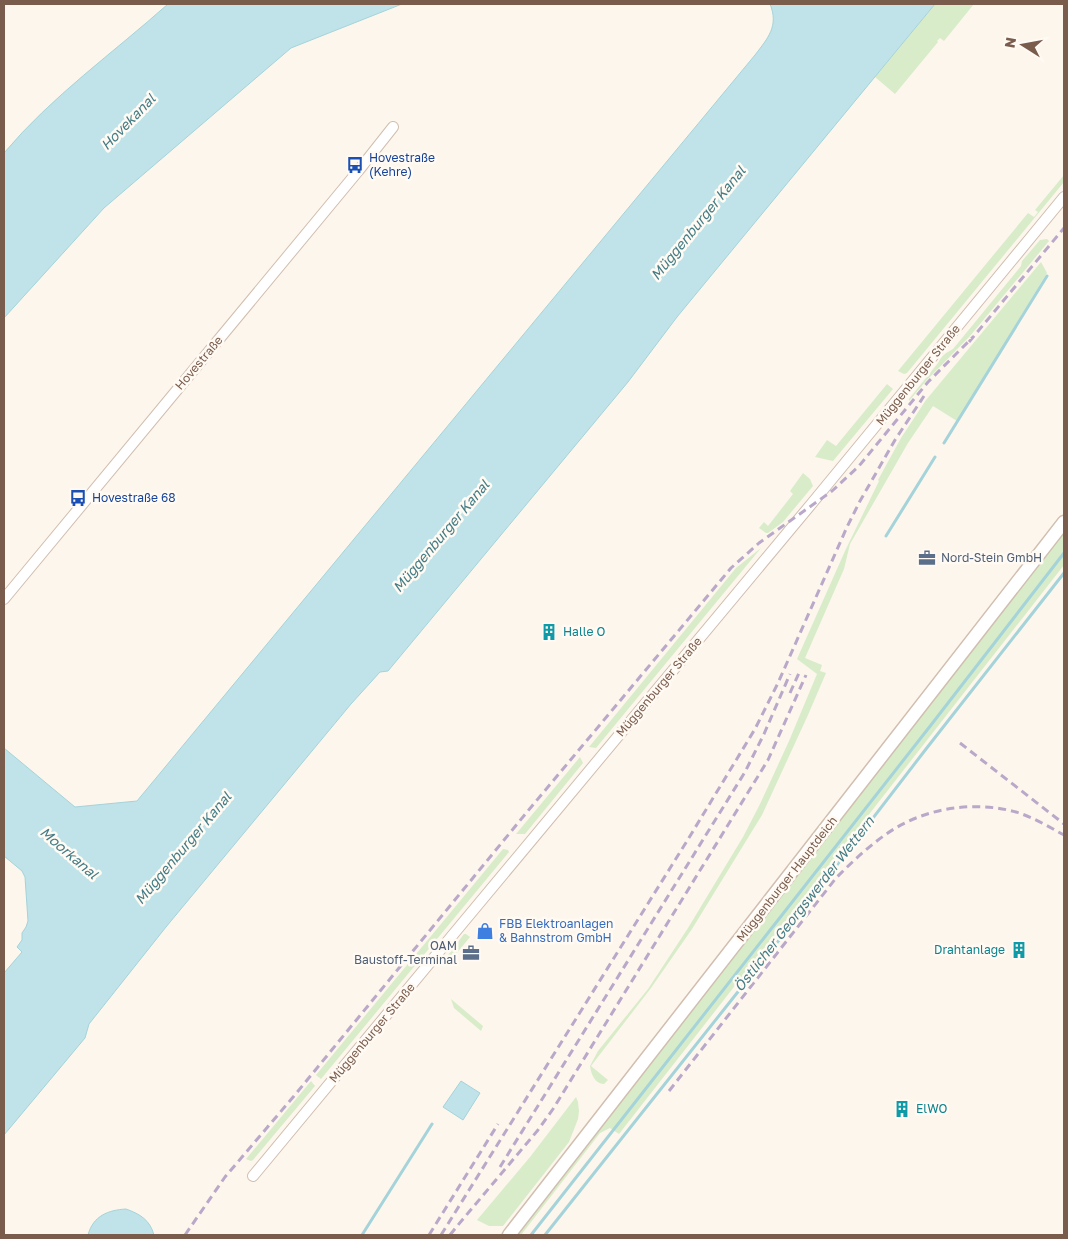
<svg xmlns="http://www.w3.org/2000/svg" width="1068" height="1239" viewBox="0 0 1068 1239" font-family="'Golos Text',sans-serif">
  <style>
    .green { fill: #d8ecc9 }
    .water { fill: #bfe3e8; stroke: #a5d3da }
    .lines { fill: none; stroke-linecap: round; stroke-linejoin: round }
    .stream { stroke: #a5d3da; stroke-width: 3 }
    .minor-casing { stroke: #d1beb0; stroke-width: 12 }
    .tertiary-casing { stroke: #d1beb0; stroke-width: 15 }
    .minor { stroke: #fff; stroke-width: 10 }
    .tertiary { stroke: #fff; stroke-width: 12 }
    .rail { stroke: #b9a8c9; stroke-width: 3; stroke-dasharray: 8 5; stroke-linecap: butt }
    .labels { text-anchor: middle; stroke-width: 5; stroke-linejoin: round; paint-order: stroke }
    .transit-label { font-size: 12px; fill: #164399; stroke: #fffaf3; text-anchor: start }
    .street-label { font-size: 12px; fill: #7a5c4d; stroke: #fffaf3 }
    .service-label { font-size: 12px; fill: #4e5e75; stroke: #fffaf3; text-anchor: start }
    .culture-label { font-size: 12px; fill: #0d838f; stroke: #fffaf3; text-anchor: start }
    .shop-label { font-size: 12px; fill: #366cbe; stroke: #fffaf3; text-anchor: start }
    .water-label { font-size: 14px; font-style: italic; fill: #437c86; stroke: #fffaf3 }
  </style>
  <rect width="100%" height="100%" fill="#fdf6ec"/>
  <path class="green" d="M 935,4 L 974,4 L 944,41 L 940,38 L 937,41 L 938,42 L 895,94 L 875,77 Z
    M 1064,175 L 1064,182 L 907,373 L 904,374 L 898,371 L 1028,213 L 1034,217 L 1038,212 L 1035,210 Z
    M 1047,239 L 1049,241 L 970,336 L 926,381 L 909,401 L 909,399 L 938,363 C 942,355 946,353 953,349 L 1021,266 L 1022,261 L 1040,240 Z
    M 1041,262 L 1047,273 L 957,421 L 933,406 L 908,443 L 850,544 L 844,569 L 805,658 L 822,665 L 820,671 L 826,673 L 808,715 L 762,815 L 692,929 L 651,988 L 591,1066 L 608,1080 L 604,1084 C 595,1084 591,1074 590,1066 L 598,1051 L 648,989 L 688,928 L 743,837 L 760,804 L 789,741 L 817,674 L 797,659 L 845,551 L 879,481 L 878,480 L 901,438 L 926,400 Z
    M 887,384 L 893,389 L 833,461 L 815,457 L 827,440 L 836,446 Z
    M 803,473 L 810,479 L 813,486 L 783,522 L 768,533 L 766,533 L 759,528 L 764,522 L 768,526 L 793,494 L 790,491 Z
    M 1064,532 L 1064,565 L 619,1134 L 610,1128 L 600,1133 L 521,1235 L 516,1235 Z
    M 761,548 L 596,748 L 589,747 L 736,568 Z
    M 580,757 L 583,763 L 525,834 L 516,834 Z
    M 503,849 L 508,850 L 509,852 L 321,1079 L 316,1075 Z
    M 464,934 L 466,934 L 470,937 L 451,960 L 448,955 Z
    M 451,999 L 483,1026 L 481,1031 L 454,1008 Z
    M 311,1081 L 315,1086 L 253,1160 L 251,1161 L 246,1159 Z
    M 576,1097 L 578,1102 L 579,1111 L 578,1119 L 569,1142 L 503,1226 L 489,1226 L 477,1220 L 530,1157 Z"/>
  <path class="water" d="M 168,4 L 402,4 L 291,48 L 104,208 L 4,318 L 4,153 C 52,96 113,53 168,4 Z
    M 770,4 L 935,4 L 677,317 L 628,382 L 388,671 L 380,672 L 351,704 L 166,927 L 89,1024 L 85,1038 L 4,1135 L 4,973 L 22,952 L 17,947 L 22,940 L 22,933 L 26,927 L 28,921 L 25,877 L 22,871 L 4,856 L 4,748 L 75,807 L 137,801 L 755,55 C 768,38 779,26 770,4 Z
    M 461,1081 L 480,1093 L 463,1120 L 443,1107 Z
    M 126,1209 C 140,1214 150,1220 154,1235 L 88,1235 C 93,1216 108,1210 126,1209 Z"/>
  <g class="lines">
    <path class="stream" d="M 944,443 L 1047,276
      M 886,536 L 935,457
      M 362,1235 L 432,1124
      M 531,1235 L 931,725 L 1064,553
      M 545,1235 L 787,930 L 926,749 L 1064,573"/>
    <g class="minor-casing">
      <path id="minor" d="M 4,599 L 359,170 L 393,127
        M 253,1176 L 461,925 L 813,502 L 1064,197"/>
    </g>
    <g class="tertiary-casing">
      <path id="tertiary" d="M 509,1235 L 1064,522"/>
    </g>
    <use href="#minor" class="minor"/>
    <use href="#tertiary" class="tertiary"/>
    <path class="rail" d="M 969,342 L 1064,228
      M 790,693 L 799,673
      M 960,743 L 1064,824
      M 669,1091 L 836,878 C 854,860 873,842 894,829 C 930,807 976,801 1016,812 C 1033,817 1049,827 1064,835
      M 500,1167 L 745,772 L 764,734 L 790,674
      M 185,1235 L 225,1177 L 294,1096 L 527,812 L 731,568 L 759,543 L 832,491 L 859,466 L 928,382 L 973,337
      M 429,1235 L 498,1124
      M 441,1235 L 687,841 L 755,729 L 778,683 L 847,527 L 860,501 L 895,440 L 924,396
      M 450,1235 L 458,1225 L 538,1130 L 553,1109 L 768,760 L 806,675"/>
  </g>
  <defs>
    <g id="bus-bare" transform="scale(1.35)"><path d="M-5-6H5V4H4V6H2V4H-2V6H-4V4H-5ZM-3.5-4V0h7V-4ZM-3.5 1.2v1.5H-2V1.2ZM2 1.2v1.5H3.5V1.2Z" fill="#1a4fb4" stroke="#fffaf3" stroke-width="2.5" paint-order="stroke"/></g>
    <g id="office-bare" transform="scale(1.35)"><path d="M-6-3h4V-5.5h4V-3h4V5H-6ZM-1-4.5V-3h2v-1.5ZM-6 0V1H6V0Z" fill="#5c6f8a" stroke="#fffaf3" stroke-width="2.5" paint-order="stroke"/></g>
    <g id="building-bare" transform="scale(1.35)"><path d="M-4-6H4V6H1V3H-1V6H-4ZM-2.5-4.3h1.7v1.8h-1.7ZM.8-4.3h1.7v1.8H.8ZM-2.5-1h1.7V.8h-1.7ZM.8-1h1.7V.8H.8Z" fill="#0f9aa8" stroke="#fffaf3" stroke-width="2.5" paint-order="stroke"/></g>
    <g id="shop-bare" transform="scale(1.35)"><path d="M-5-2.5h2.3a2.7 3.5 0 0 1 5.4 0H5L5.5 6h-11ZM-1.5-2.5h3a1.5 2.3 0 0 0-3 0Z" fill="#3f7fe0" stroke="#fffaf3" stroke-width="2.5" paint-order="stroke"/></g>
  </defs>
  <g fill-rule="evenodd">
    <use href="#bus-bare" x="355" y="165"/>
    <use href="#bus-bare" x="78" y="498"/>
    <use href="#office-bare" x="927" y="558"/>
    <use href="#building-bare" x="549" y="632"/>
    <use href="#shop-bare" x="485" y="931"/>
    <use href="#building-bare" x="1019" y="950"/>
    <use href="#office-bare" x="471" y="953"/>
    <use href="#building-bare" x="902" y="1109"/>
  </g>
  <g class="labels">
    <g class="transit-label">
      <text x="369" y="162">Hovestraße<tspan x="369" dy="14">(Kehre)</tspan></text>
      <text x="92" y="502">Hovestraße 68</text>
    </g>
    <g class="street-label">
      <text transform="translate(199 363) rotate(-50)" y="4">Hovestraße</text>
      <text transform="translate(918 375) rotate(-51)" y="4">Müggenburger Straße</text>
      <text transform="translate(659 687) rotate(-50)" y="4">Müggenburger Straße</text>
      <text transform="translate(787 879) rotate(-52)" y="4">Müggenburger Hauptdeich</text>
      <text transform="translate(372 1033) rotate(-50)" y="4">Müggenburger Straße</text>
    </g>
    <g class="service-label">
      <text x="941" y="562">Nord-Stein GmbH</text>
      <text x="457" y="950" text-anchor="end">OAM<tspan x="457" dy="14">Baustoff-Terminal</tspan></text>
    </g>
    <g class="culture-label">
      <text x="563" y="636">Halle O</text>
      <text x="1005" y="954" text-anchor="end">Drahtanlage</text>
      <text x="916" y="1113">ElWO</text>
    </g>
    <g class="shop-label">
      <text x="499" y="928">FBB Elektroanlagen<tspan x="499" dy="14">&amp; Bahnstrom GmbH</tspan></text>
    </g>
    <g class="water-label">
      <text transform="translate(128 122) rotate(-46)" y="5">Hovekanal</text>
      <text transform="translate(698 223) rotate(-51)" y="5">Müggenburger Kanal</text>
      <text transform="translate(441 536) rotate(-50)" y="5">Müggenburger Kanal</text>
      <text transform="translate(183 848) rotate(-50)" y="5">Müggenburger Kanal</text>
      <text transform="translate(69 853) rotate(41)" y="5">Moorkanal</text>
      <text transform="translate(804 904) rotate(-52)" y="5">Östlicher Georgswerder Wettern</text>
    </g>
  </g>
  <rect width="1068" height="1239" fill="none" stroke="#7a5c4d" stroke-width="10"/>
  <g transform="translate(1023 45) rotate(281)" stroke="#fffaf3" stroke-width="4" paint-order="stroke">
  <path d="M0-4L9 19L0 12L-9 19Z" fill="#7a5c4d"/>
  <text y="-8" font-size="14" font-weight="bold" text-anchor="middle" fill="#7a5c4d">N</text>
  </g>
</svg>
